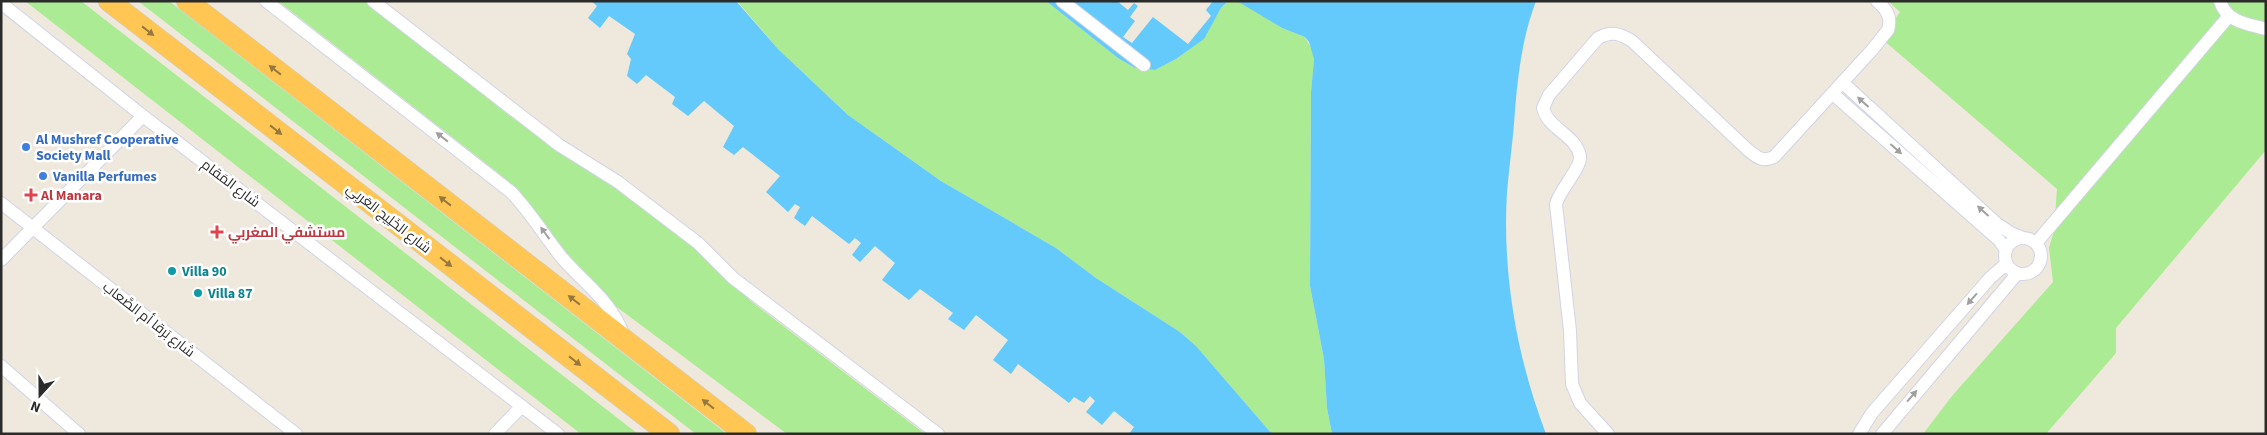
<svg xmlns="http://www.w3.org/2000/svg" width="2267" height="435" viewBox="0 0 2267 435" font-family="'Source Sans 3',Cairo,sans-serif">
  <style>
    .green { fill: #abeb93 }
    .water { fill: #64cafb }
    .pier { fill: #efe8dc }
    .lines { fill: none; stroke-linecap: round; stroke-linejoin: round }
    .minor-casing { stroke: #d1d4e6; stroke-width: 14 }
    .trunk-casing { stroke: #ccc; stroke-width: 22 }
    .minor { stroke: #fff; stroke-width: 12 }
    .trunk { stroke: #ffc653; stroke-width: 21 }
    .oneway { fill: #95783f }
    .oneway2 { fill: #a0a0a0 }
    .shop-dot { fill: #3f7fe0; stroke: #fff; stroke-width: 2 }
    .health-dot { fill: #e0444e; stroke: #fff; stroke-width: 2 }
    .culture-dot { fill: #0f9aa8; stroke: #fff; stroke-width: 2 }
    .labels { text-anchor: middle; stroke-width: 5; stroke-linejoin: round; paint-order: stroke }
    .shop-label { font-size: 14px; font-weight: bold; fill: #366cbe; stroke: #fff; text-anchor: start }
    .street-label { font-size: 14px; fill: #2b2b2b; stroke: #fff }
    .health-label { font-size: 14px; font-weight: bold; fill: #be3a42; stroke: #fff; text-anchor: start }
    .culture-label { font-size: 14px; font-weight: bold; fill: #0d838f; stroke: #fff; text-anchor: start }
  </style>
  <rect width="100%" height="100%" fill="#efe8dc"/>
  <path class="green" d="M 25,1 L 81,1 L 638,434 L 581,434 Z
    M 138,1 L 169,1 L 727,434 L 696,434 Z
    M 278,1 L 366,1 L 510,116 L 596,172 L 694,245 L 752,302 L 925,434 L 787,434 L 610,302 L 575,269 L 534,212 L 502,176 Z
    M 737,1 L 1046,1 L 1118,58 L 1135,68 L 1155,70 L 1176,59 L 1203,39 L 1221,8 L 1228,1 L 1240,2 L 1282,28 L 1305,37 L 1312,50 L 1314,59 L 1311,92 L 1310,286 L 1324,359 L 1327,408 L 1332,434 L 1272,434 L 1196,346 L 1180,332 L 1096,278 L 1056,248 L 941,181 L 848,115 L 778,49 Z
    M 1888,1 L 2266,1 L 2266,150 L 2116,328 L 2116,353 L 2046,434 L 1923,434 L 1952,396 L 2053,282 L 2049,248 L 2054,231 L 2057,189 L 1882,39 L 1900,12 Z"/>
  <path class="water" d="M 591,1 L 736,1 L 778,49 L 848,115 L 941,181 L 1056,248 L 1096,278 L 1180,332 L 1196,346 L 1272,434 L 1129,434 L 1134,427 L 1114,411 L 1102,425 L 1086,412 L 1095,401 L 1090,396 L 1084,403 L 1074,397 L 1069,403 L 1018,364 L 1011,374 L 993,360 L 1008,340 L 976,315 L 964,330 L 948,319 L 953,313 L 920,289 L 909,300 L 882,280 L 895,263 L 875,246 L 860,262 L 852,255 L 861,243 L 855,238 L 849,244 L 812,216 L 805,226 L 794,218 L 800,207 L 795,204 L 788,212 L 766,192 L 780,176 L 743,147 L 734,155 L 723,147 L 734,126 L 704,101 L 688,116 L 672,104 L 675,97 L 646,75 L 637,84 L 627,76 L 631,59 L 627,54 L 635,34 L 609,16 L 600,28 L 588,18 L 597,6 Z
    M 1046,1 L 1228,1 L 1221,8 L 1204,39 L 1176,59 L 1155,70 L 1135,68 L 1118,58 Z
    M 1237,1 L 1536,1 C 1521,40 1517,83 1514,124 C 1512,147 1509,169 1507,192 C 1502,274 1517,358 1546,434 L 1332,434 L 1327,408 L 1324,359 L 1310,286 L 1311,92 L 1314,59 L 1309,42 L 1305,37 L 1282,28 Z"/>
  <path class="pier" d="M 1117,1 L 1213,1 L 1206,10 L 1211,16 L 1188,44 L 1153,17 L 1132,43 L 1123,37 L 1135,21 L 1130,17 L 1138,6 L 1134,3 L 1128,10 Z"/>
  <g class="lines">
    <g class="minor-casing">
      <path id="minor" d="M 266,1 L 511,192 C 531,213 545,237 563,259 C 587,286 611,301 624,336
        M 373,1 L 559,145 L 618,182 L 698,243 L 733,278 L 938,434
        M 1062,1 L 1144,65
        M 2220,1 C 2226,22 2248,24 2266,29
        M 1,3 L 143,116 L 558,434
        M 1843,83 L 1997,224 L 2011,233 L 2023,238
        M 1833,94 L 1999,240 L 2006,250
        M 1,203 L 296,434
        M2005 256a18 18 0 1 1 36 0a18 18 0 1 1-36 0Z
        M 2036,243 L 2229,16
        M 1,260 L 143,116
        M 1,366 L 79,434
        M 495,434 L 522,406
        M 1608,434 L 1580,403 L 1572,384 L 1570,331 L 1556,204 C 1560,189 1582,167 1580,156 C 1576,135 1548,129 1543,108 L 1549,95 L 1598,38 C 1611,31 1619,33 1632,41 L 1748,150 C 1758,158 1762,162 1774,157 L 1872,50 L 1888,30 C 1892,17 1887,10 1877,1
        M 1859,434 L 1872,413 L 1990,278 L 2006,264
        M 1882,434 L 2017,274"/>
    </g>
    <g class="trunk-casing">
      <path id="trunk" d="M 109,1 L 669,434
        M 187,1 L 746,434"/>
    </g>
    <use href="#minor" class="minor"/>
    <use href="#trunk" class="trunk"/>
  </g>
  <defs><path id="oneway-solid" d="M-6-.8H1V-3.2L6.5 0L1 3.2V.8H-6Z" transform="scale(1.25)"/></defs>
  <g class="oneway">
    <use href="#oneway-solid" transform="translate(148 31) rotate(38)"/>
    <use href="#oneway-solid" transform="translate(275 70) rotate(-142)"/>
    <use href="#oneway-solid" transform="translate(276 130) rotate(38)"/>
    <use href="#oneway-solid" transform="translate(445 201) rotate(-142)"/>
    <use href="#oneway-solid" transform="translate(446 262) rotate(38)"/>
    <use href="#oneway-solid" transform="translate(574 300) rotate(-142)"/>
    <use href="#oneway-solid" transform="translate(575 361) rotate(38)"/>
    <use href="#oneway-solid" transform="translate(708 404) rotate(-142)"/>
  </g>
  <g class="oneway2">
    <use href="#oneway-solid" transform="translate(1863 102) rotate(-138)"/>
    <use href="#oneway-solid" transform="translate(442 137) rotate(-142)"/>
    <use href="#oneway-solid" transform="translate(1896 149) rotate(41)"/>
    <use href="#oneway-solid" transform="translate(1983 211) rotate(-138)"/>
    <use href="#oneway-solid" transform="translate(545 233) rotate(-126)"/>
    <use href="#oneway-solid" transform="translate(1972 299) rotate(131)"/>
    <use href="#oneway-solid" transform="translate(1912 396) rotate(-49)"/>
  </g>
  <g class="shop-dot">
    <circle cx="26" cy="147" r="5"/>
    <circle cx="43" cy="176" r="5"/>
  </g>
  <g class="health-dot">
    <path d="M28.5 187.5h5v5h5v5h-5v5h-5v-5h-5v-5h5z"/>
    <path d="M214.5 224.5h5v5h5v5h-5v5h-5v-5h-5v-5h5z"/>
  </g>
  <g class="culture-dot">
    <circle cx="172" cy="271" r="5"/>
    <circle cx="198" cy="293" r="5"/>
  </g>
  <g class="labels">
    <g class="shop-label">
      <text x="36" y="144">Al Mushref Cooperative<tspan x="36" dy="16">Society Mall</tspan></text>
      <text x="53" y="181">Vanilla Perfumes</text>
    </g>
    <g class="street-label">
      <text transform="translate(231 183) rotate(37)" y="5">شارع المَقام</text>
      <text transform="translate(389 218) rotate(38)" y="5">شارع الخَلِيج العَربِي</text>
      <text transform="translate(149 319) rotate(38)" y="5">شارع بَرقا أم الصَّعاب</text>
    </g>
    <g class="health-label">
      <text x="41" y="200">Al Manara</text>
      <text x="228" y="237">مستشفي المغربي</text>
    </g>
    <g class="culture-label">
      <text x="182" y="276">Villa 90</text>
      <text x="208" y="298">Villa 87</text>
    </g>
  </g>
  <rect width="2267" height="435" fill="none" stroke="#2b2b2b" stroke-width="5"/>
  <g transform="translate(40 395) rotate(201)" stroke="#ffffff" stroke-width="4" paint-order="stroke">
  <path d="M0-4L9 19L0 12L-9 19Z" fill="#2b2b2b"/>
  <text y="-8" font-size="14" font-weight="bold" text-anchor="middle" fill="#2b2b2b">N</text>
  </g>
</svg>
